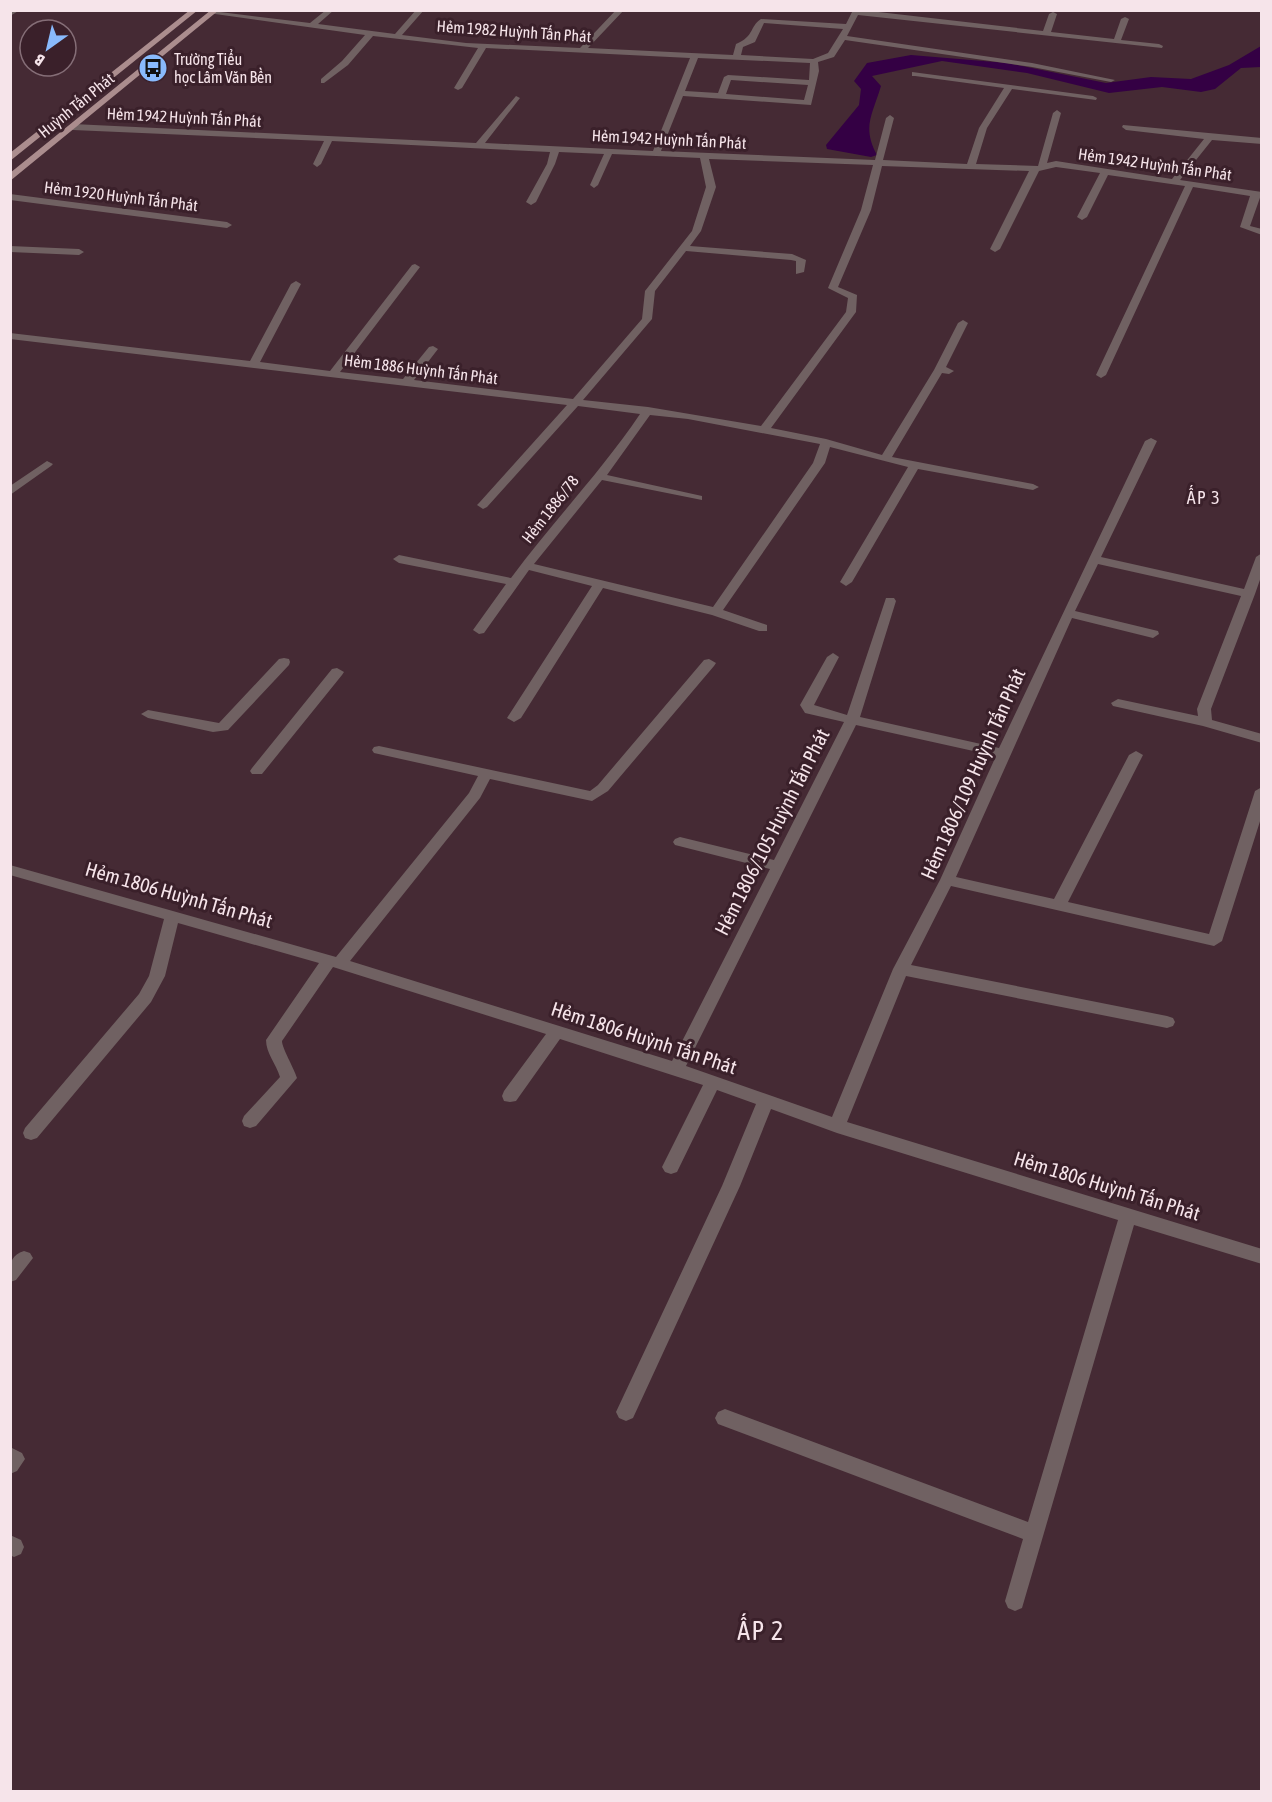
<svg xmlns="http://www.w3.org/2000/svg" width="1272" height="1802" viewBox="0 0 1272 1802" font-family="'Asap Condensed',sans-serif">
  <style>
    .water { fill: #340044 }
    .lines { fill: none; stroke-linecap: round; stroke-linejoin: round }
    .minor { fill: #706162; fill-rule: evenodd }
    .primary { fill: #ab8d8e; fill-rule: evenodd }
    .labels { text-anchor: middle; stroke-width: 6; stroke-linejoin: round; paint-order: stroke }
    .far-street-label { font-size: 16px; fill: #f6e4ea; stroke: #3a202a }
    .far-poi-label { font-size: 16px; fill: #f6e4ea; stroke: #3a202a; text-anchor: start }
    .far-neighbourhood-label { font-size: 18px; letter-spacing: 1.5px; fill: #f6e4ea; stroke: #3a202a }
    .street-label { font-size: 20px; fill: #f6e4ea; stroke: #3a202a }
    .near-neighbourhood-label { font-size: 26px; letter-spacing: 1.5px; fill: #f6e4ea; stroke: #3a202a }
  </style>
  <rect width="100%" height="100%" fill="#452a34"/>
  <path class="water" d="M 1261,46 L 1261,67 L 1241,68 L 1215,89 L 1201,92 L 1162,87 L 1109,93 L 1027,73 L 942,61 L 872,76 L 881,86 C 872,116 862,127 877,155 L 871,157 L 827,149 L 826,145 L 859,105 L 861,89 L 854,81 L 867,63 L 911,55 L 1007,63 L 1106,83 L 1151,77 L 1191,79 L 1229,65 Z"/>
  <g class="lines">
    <path class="minor" d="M 11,10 L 20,10 L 10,16 Z
      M 326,10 L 334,10 L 318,24 L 395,34 L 416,10 L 424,10 L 402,35 L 466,43 L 580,48 L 616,10 L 624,10 L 588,48 L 733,55 L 736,44 C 755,36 749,27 761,19 L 846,24 L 853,10 L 861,10 L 1043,31 L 1049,14 L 1053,12 L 1057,14 L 1051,32 L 1114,39 L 1121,19 L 1125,17 L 1129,19 L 1121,40 L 1159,44 L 1163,46 L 1162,48 L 858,15 L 847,36 L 1032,63 L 1115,80 L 1111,82 L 1032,67 L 845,40 L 834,57 L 818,62 L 819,71 L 811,105 L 683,96 L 661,151 L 875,160 L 886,118 L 890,115 L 894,118 L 883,160 L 967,164 L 979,128 L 1004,88 L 915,76 L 912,76 L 912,72 L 1093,96 L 1097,98 L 1096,100 L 1012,89 L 987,128 L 976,164 L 1038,166 L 1053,113 L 1057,110 L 1061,113 L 1047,163 L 1056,161 L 1172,179 L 1204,139 L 1126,130 L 1122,127 L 1123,125 L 1262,138 L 1262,144 L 1212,140 L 1180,180 L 1262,192 L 1250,226 L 1262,229 L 1262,235 L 1240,227 L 1250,196 L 1193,187 L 1106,375 L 1101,378 L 1096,375 L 1185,186 L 1108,175 L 1087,217 L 1082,220 L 1077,217 L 1100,173 L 1056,167 L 1039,171 L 1000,249 L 995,252 L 990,249 L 1029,171 L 882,166 L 871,210 L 838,287 L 857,295 L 856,312 L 771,428 L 826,439 L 882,455 L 934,370 L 958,323 L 963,320 L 968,323 L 946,367 L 954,371 L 949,374 L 942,373 L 892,457 L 1033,484 L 1039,487 L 1033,490 L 918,469 L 852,582 L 846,586 L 840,582 L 908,467 L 830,447 L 825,463 L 723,610 L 767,625 L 767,631 L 759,631 L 712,615 L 603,588 L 521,718 L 514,722 L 507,718 L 592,586 L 529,570 L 484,633 L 479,634 L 473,630 L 506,584 L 399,563 L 393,559 L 399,555 L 511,578 C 554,520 601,472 640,414 L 578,406 L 487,507 L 483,509 L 477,505 L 479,503 L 567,405 L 10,339 L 10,333 L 250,361 L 291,284 L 296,281 L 301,284 L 260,362 L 330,371 L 412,265 L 415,264 L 420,267 L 340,372 L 403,379 L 429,347 L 433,346 L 438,349 L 414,380 L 573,399 L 642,319 L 645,291 L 692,231 L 706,187 L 700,158 L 612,154 L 598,185 L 594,188 L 590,185 L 604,154 L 559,152 L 555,164 L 536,202 L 531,205 L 526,202 L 547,164 L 550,152 L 332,141 L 321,164 L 317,167 L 313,164 L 324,141 L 73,130 L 69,127 L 73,124 L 476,143 L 516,96 L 520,98 L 485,143 L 653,151 L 690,58 L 486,48 L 462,88 L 458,90 L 454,88 L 478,48 L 373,36 L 348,65 L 324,83 L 321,83 L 321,79 L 342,61 L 365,35 L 208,13 L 212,11 L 310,23 ZM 764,23 L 843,29 L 828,53 L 813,59 L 741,55 L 743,47 L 755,42 ZM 698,58 L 810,63 L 809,80 L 728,75 L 724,77 L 718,93 L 685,91 ZM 731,80 L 808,85 L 804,100 L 726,94 ZM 709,159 L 873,165 L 861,210 L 828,288 L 848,298 L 846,312 L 761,426 L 648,407 L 583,400 L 652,319 L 655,291 L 686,251 L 791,260 L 796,261 L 796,274 L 804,272 L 806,260 L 792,254 L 690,246 L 701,231 L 716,187 ZM 650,415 L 688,419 L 820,444 L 813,463 L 713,607 L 534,564 L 602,480 L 702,500 L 702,496 L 607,475 Z
      M 10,194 L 227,222 L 232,225 L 227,228 L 10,200 Z
      M 10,246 L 79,249 L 84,252 L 79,255 L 10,252 Z
      M 1151,438 L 1157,441 L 1101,557 L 1244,589 L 1256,557 L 1262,553 L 1262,574 L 1255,594 L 1211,709 L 1212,720 L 1262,734 L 1262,743 L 1203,726 L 1113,706 L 1111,703 L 1118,699 L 1198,716 L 1197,709 L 1241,596 L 1098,564 L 1075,611 L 1158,631 L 1159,634 L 1153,638 L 1072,618 L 956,877 L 1054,899 L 1129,755 L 1136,751 L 1143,755 L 1068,902 L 1209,934 L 1255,791 L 1262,787 L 1262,815 L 1222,941 L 1214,946 L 951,886 L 911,965 L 1167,1016 L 1173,1018 L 1175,1022 L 1173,1026 L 1167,1028 L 906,976 L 847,1122 L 1262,1249 L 1262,1264 L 1134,1225 L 1022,1608 L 1015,1611 L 1008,1608 L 1005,1601 L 1023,1539 L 718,1424 L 715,1418 L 718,1412 L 725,1409 L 1028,1522 L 1118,1220 L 837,1133 L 771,1109 L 740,1186 L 633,1418 L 626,1421 L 619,1418 L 616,1412 L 722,1186 L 756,1104 L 717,1090 L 677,1172 L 671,1174 L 665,1172 L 662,1167 L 703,1085 L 560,1039 L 516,1101 L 510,1102 L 504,1101 L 502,1096 L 504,1091 L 546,1034 L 333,967 L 282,1041 C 282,1048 294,1068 297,1078 L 256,1126 L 250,1128 L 244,1126 L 242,1121 L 244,1116 L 280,1077 C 276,1064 266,1053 266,1040 L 319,963 L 178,923 L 165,976 L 151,1002 L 37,1138 L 31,1140 L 25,1138 L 23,1133 L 25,1128 L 139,994 L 149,976 L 164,919 L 10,875 L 10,865 L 336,957 L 469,793 L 478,776 L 374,753 L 372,750 L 374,747 L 379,746 L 590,791 L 598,785 L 704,660 L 709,659 L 716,663 L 714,666 L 608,791 L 592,801 L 490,779 L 480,798 L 350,961 L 672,1061 L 770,869 L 675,845 L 673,842 L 675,839 L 680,837 L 774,860 L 844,722 L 805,713 L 800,705 L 827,657 L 833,653 L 839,657 L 814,705 L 847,715 L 886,598 L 894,598 L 896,601 L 860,717 L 999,748 L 1145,441 ZM 856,725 L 996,756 L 940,880 L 893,969 L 832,1117 L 686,1066 Z
      M 47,461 L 53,464 L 51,466 L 10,495 L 10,486 Z
      M 284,658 L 289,659 L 290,662 L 289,665 L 228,730 L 213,732 L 148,718 L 141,714 L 148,710 L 219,723 L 279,659 Z
      M 337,668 L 344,672 L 342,675 L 262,774 L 252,774 L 250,771 L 252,768 L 332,669 Z
      M 24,1251 L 30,1253 L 33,1258 L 16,1280 L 10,1282 C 10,1268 8,1256 24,1251 Z
      M 10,1447 L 22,1453 L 25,1459 L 17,1471 L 10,1474 Z
      M 10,1535 L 21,1540 L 24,1547 L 21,1554 L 14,1557 L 10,1555 Z"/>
    <path class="primary" d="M 190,10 L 198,10 L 10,161 L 10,153 Z
      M 211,10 L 219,10 L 10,181 L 10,173 Z"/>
  </g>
  <defs>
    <g id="bus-disc" transform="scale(1.5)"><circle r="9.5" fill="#89bafc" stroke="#3a202a"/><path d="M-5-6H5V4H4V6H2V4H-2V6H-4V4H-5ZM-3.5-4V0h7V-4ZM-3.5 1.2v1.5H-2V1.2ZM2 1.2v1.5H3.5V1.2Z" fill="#111"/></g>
  </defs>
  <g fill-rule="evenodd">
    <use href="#bus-disc" x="153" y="68"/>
  </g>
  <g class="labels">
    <g class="far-street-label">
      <text transform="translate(514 31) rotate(4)" y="6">Hẻm 1982 Huỳnh Tấn Phát</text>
      <text transform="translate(76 105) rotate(-39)" y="6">Huỳnh Tấn Phát</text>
      <text transform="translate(184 117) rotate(3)" y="6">Hẻm 1942 Huỳnh Tấn Phát</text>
      <text transform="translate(669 139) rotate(3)" y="6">Hẻm 1942 Huỳnh Tấn Phát</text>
      <text transform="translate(1155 164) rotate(8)" y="6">Hẻm 1942 Huỳnh Tấn Phát</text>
      <text transform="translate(121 196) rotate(7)" y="6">Hẻm 1920 Huỳnh Tấn Phát</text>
      <text transform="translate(421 369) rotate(7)" y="6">Hẻm 1886 Huỳnh Tấn Phát</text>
      <text transform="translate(550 509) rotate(-52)" y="6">Hẻm 1886/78</text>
    </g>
    <g class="far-poi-label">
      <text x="174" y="65">Trường Tiểu<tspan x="174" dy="18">học Lâm Văn Bền</tspan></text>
    </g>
    <g class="far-neighbourhood-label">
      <text x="1204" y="504">ẤP 3</text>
    </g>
    <g class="street-label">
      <text transform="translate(973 774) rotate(-66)" y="7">Hẻm 1806/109 Huỳnh Tấn Phát</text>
      <text transform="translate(772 832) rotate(-63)" y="7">Hẻm 1806/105 Huỳnh Tấn Phát</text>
      <text transform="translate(179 895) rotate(16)" y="7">Hẻm 1806 Huỳnh Tấn Phát</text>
      <text transform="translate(644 1038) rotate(18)" y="7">Hẻm 1806 Huỳnh Tấn Phát</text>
      <text transform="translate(1107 1186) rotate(17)" y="7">Hẻm 1806 Huỳnh Tấn Phát</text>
    </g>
    <g class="near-neighbourhood-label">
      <text x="761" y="1640">ẤP 2</text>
    </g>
  </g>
  <rect width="1272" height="1802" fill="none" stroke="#f6e4ea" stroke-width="24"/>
  <g transform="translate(48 48) rotate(214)"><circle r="28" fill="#3a202a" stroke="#856e77" stroke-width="1.5"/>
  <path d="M0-4.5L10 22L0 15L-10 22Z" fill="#89bafc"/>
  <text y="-9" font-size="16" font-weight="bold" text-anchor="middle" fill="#f6e4ea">B</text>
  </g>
</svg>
